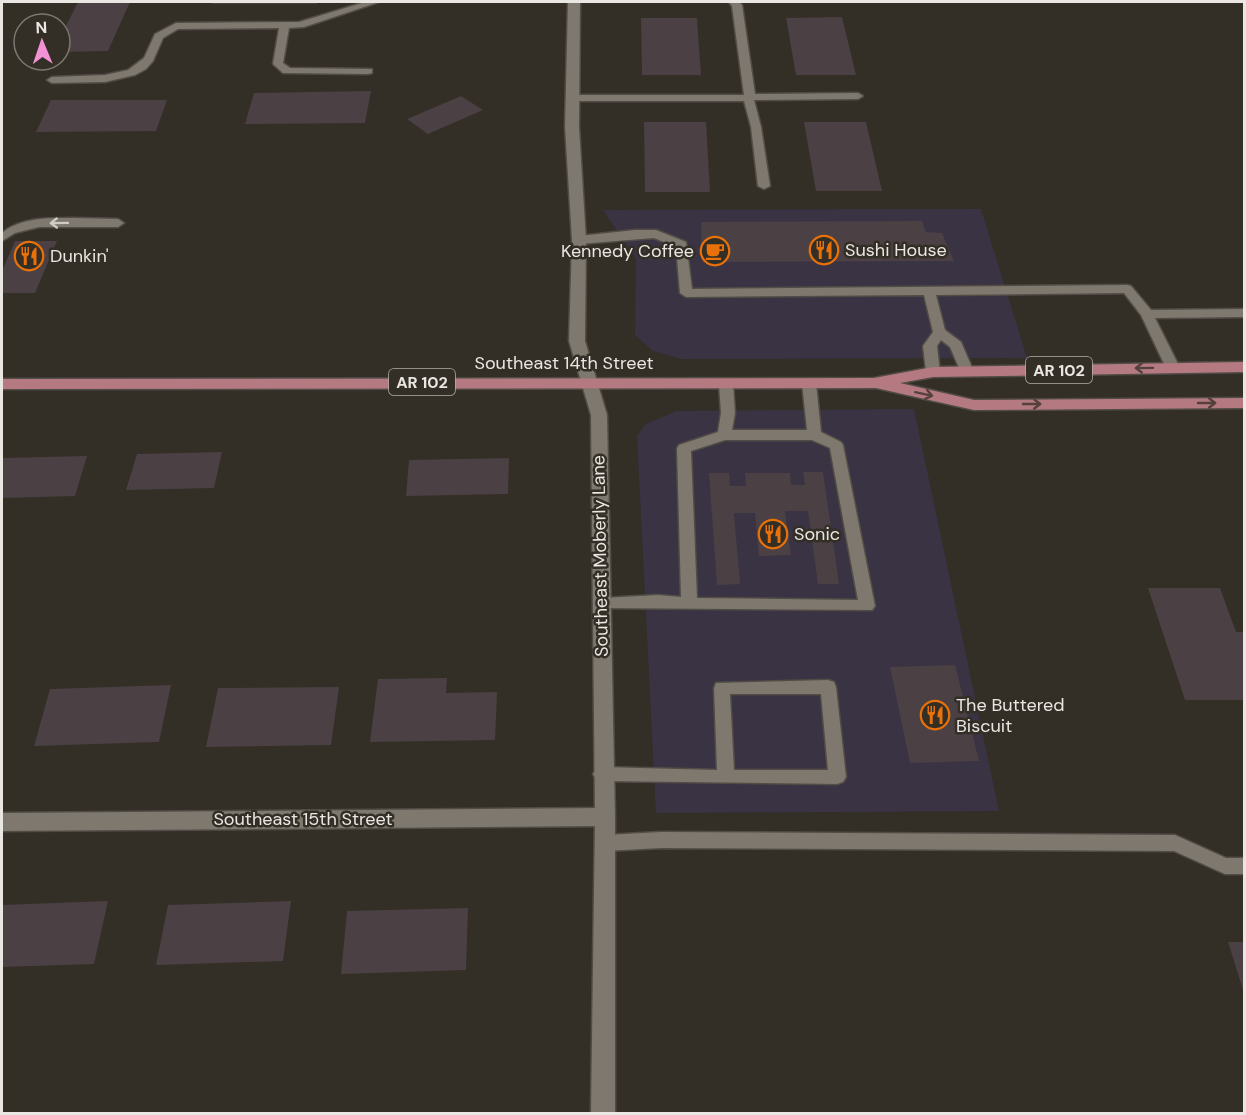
<svg xmlns="http://www.w3.org/2000/svg" width="1246" height="1115" viewBox="0 0 1246 1115" font-family="'DM Sans',sans-serif">
  <style>
    .commercial { fill: #393344 }
    .building { fill: #4b4043 }
    .lines { fill: none; stroke-linecap: round; stroke-linejoin: round }
    .service-casing { stroke: #514c46; stroke-width: 3 }
    .minor-casing { stroke: #514c46; stroke-width: 3 }
    .tertiary-casing { stroke: #514c46; stroke-width: 3 }
    .primary-casing { stroke: #514c46; stroke-width: 3 }
    .service { fill: #7e786f; fill-rule: evenodd }
    .minor { fill: #7e786f; fill-rule: evenodd }
    .tertiary { fill: #7e786f; fill-rule: evenodd }
    .primary { fill: #b57a81; fill-rule: evenodd }
    .oneway { stroke: #cfcbc5 }
    .oneway2 { stroke: #54413d }
    .labels { text-anchor: middle; stroke-width: 5; stroke-linejoin: round; paint-order: stroke }
    .shield { fill: #332e26; stroke: #b3b0aa; stroke-width: 1.5 }
    .shield-label { font-size: 16px; font-weight: bold; fill: #eae7e2 }
    .poi-label { font-size: 18px; fill: #eae7e2; stroke: #332e26; text-anchor: start }
    .street-label { font-size: 18px; fill: #eae7e2; stroke: #332e26 }
  </style>
  <rect width="100%" height="100%" fill="#332e26"/>
  <path class="commercial" d="M 981,209 L 1027,358 L 681,359 L 653,351 L 635,335 L 636,259 L 603,210 Z
    M 914,409 L 999,811 L 656,813 L 637,436 L 646,424 L 676,411 Z"/>
  <path class="building" d="M 78,2 L 130,2 L 108,51 L 60,52 L 60,38 Z
    M 212,2 L 317,2 L 317,4 L 211,4 Z
    M 842,17 L 856,75 L 796,75 L 786,18 Z
    M 641,18 L 697,18 L 701,75 L 642,75 Z
    M 371,91 L 365,123 L 245,124 L 254,93 Z
    M 461,96 L 483,110 L 428,134 L 407,119 Z
    M 51,100 L 167,100 L 156,131 L 36,132 Z
    M 644,122 L 706,122 L 710,192 L 645,192 Z
    M 804,122 L 866,122 L 882,191 L 816,191 Z
    M 922,221 L 926,232 L 942,233 L 954,261 L 702,262 L 701,222 Z
    M 15,241 L 57,241 L 35,293 L 2,293 L 2,271 Z
    M 222,452 L 214,488 L 126,490 L 137,454 Z
    M 87,456 L 75,496 L 2,498 L 2,458 Z
    M 509,458 L 508,494 L 406,496 L 409,460 Z
    M 803,472 L 823,472 L 839,584 L 818,584 L 808,511 L 785,511 L 791,555 L 759,556 L 755,513 L 734,513 L 740,584 L 717,585 L 709,473 L 729,473 L 730,486 L 746,486 L 745,473 L 790,473 L 791,485 L 805,485 Z
    M 1148,588 L 1220,588 L 1236,632 L 1244,632 L 1244,700 L 1185,700 Z
    M 955,665 L 979,761 L 910,763 L 890,667 Z
    M 447,678 L 446,693 L 497,692 L 495,740 L 370,742 L 378,679 Z
    M 171,685 L 159,742 L 34,746 L 50,689 Z
    M 339,687 L 331,745 L 206,747 L 218,688 Z
    M 108,901 L 94,964 L 2,967 L 2,905 Z
    M 291,901 L 283,961 L 156,965 L 168,905 Z
    M 468,908 L 466,970 L 341,974 L 347,911 Z
    M 1228,942 L 1244,942 L 1244,993 Z"/>
  <g class="lines">
    <g class="service-casing">
      <path id="service" d="M 365,2 L 379,2 L 304,27 L 289,28 L 283,63 L 290,68 L 372,69 L 372,73 L 368,74 L 283,73 L 273,64 L 279,28 L 178,29 L 163,38 L 153,61 L 146,69 L 135,75 L 105,82 L 52,83 L 47,80 L 52,77 L 105,75 L 128,70 L 144,58 L 155,34 L 176,23 L 299,22 Z
        M 729,2 L 739,2 L 742,5 L 755,94 L 858,93 L 863,96 L 858,99 L 754,100 L 761,127 L 770,186 L 764,189 L 758,186 L 751,127 L 744,101 L 572,101 L 567,98 L 572,95 L 744,95 L 732,6 Z
        M 74,218 L 118,219 L 124,223 L 118,227 L 39,227 L 15,233 L 2,241 L 2,233 C 21,217 50,218 74,218 Z
        M 635,230 L 656,230 L 686,242 L 692,289 L 1127,285 L 1131,286 L 1151,310 L 1244,309 L 1244,317 L 1155,318 L 1180,368 L 1173,372 L 1166,368 L 1141,315 L 1124,293 L 936,295 L 945,330 L 961,342 L 974,372 L 967,376 L 962,375 L 950,347 L 941,340 L 937,346 L 940,372 L 933,376 L 926,372 L 923,346 L 933,332 L 924,295 L 686,297 L 680,293 L 676,247 L 654,238 L 579,244 L 573,240 L 579,236 Z
        M 809,379 L 816,383 L 821,432 L 841,442 L 843,445 L 875,606 L 872,610 L 597,608 L 594,604 L 597,600 L 602,598 L 658,595 L 681,597 L 677,448 L 679,445 L 718,432 L 721,413 L 719,384 L 721,381 L 726,380 L 733,384 L 735,413 L 732,430 L 807,430 L 802,383 ZM 725,440 L 812,440 L 830,448 L 858,600 L 697,598 L 691,451 Z
        M 828,680 L 834,682 L 836,687 L 846,777 L 843,782 L 837,784 L 602,781 L 596,779 L 593,774 L 596,769 L 602,767 L 717,770 L 714,688 L 716,683 ZM 730,694 L 821,694 L 828,770 L 734,770 Z
        M 661,832 L 1175,835 L 1226,858 L 1244,858 L 1244,874 L 1225,874 L 1174,851 L 661,848 L 605,851 L 599,848 L 596,843 L 599,838 L 605,835 Z"/>
    </g>
    <g class="minor-casing">
      <path id="minor" d="M 605,808 L 612,811 L 615,817 L 612,823 L 605,826 L 2,831 L 2,813 Z"/>
    </g>
    <g class="tertiary-casing">
      <path id="tertiary" d="M 568,2 L 580,2 L 579,127 L 586,240 L 585,341 L 607,415 L 615,817 L 615,1114 L 591,1114 L 595,817 L 591,415 L 569,341 L 572,240 L 565,127 Z"/>
    </g>
    <g class="primary-casing">
      <path id="primary" d="M 1244,362 L 1244,372 L 933,377 L 900,383 L 974,400 L 1244,398 L 1244,408 L 974,410 L 876,388 L 2,389 L 2,379 L 874,378 L 933,367 Z"/>
    </g>
    <use href="#service" class="service"/>
    <use href="#minor" class="minor"/>
    <use href="#tertiary" class="tertiary"/>
    <use href="#primary" class="primary"/>
  </g>
  <defs><path id="oneway-shaft" d="M-6 0H5M1.5-3L5.5 0L1.5 3" fill="none" stroke-width="1.6" stroke-linecap="round" stroke-linejoin="round" transform="scale(1.5)"/></defs>
  <use class="oneway" href="#oneway-shaft" transform="translate(59 223) rotate(179)"/>
  <g class="oneway2">
    <use href="#oneway-shaft" transform="translate(1144 368) rotate(179)"/>
    <use href="#oneway-shaft" transform="translate(924 394) rotate(12)"/>
    <use href="#oneway-shaft" transform="translate(1207 403)"/>
    <use href="#oneway-shaft" transform="translate(1032 404)"/>
  </g>
  <defs>
    <g id="restaurant-ring" transform="scale(1.5)"><circle r="9.5" fill="#332e26" stroke="#e8710a" stroke-width="1.5"/><path d="M-5-6h1v4h1v-4h1v4h1v-4h1v5L-1.5 .5V6h-2V.5L-5-1ZM5-6V6H3V1.5H1.5Q1.5-4 5-6Z" fill="#e8710a"/></g>
    <g id="cafe-ring" transform="scale(1.5)"><circle r="9.5" fill="#332e26" stroke="#e8710a" stroke-width="1.5"/><path d="M-5.5-4.5H6V0H3Q3 3.5 0 3.5H-2.5Q-5.5 3.5-5.5 0ZM3-3.2v2h1.7v-2ZM-6 4.5H4V6H-6Z" fill="#e8710a"/></g>
  </defs>
  <g fill-rule="evenodd">
    <use href="#restaurant-ring" x="824" y="250"/>
    <use href="#cafe-ring" x="715" y="251"/>
    <use href="#restaurant-ring" x="29" y="256"/>
    <use href="#restaurant-ring" x="773" y="534"/>
    <use href="#restaurant-ring" x="935" y="715"/>
  </g>
  <g class="labels">
    <g class="shield">
      <rect x="1026" y="357" width="66" height="26" rx="4.5"/>
      <rect x="389" y="369" width="66" height="26" rx="4.5"/>
    </g>
    <g class="shield-label">
      <text x="1059" y="376">AR 102</text>
      <text x="422" y="388">AR 102</text>
    </g>
    <g class="poi-label">
      <text x="845" y="256">Sushi House</text>
      <text x="694" y="257" text-anchor="end">Kennedy Coffee</text>
      <text x="50" y="262">Dunkin'</text>
      <text x="794" y="540">Sonic</text>
      <text x="956" y="711">The Buttered<tspan x="956" dy="21">Biscuit</tspan></text>
    </g>
    <g class="street-label">
      <text x="564" y="369">Southeast 14th Street</text>
      <text transform="translate(600 556) rotate(-91)" y="6">Southeast Moberly Lane</text>
      <text x="303" y="825">Southeast 15th Street</text>
    </g>
  </g>
  <rect width="1246" height="1115" fill="none" stroke="#eae7e2" stroke-width="6"/>
  <g transform="translate(42 42) rotate(358)"><circle r="28" fill="#332e26" stroke="#7c7871" stroke-width="1.5"/>
  <path d="M0-4.5L10 22L0 15L-10 22Z" fill="#f391d6"/>
  <text y="-9" font-size="16" font-weight="bold" text-anchor="middle" fill="#eae7e2">N</text>
  </g>
</svg>
